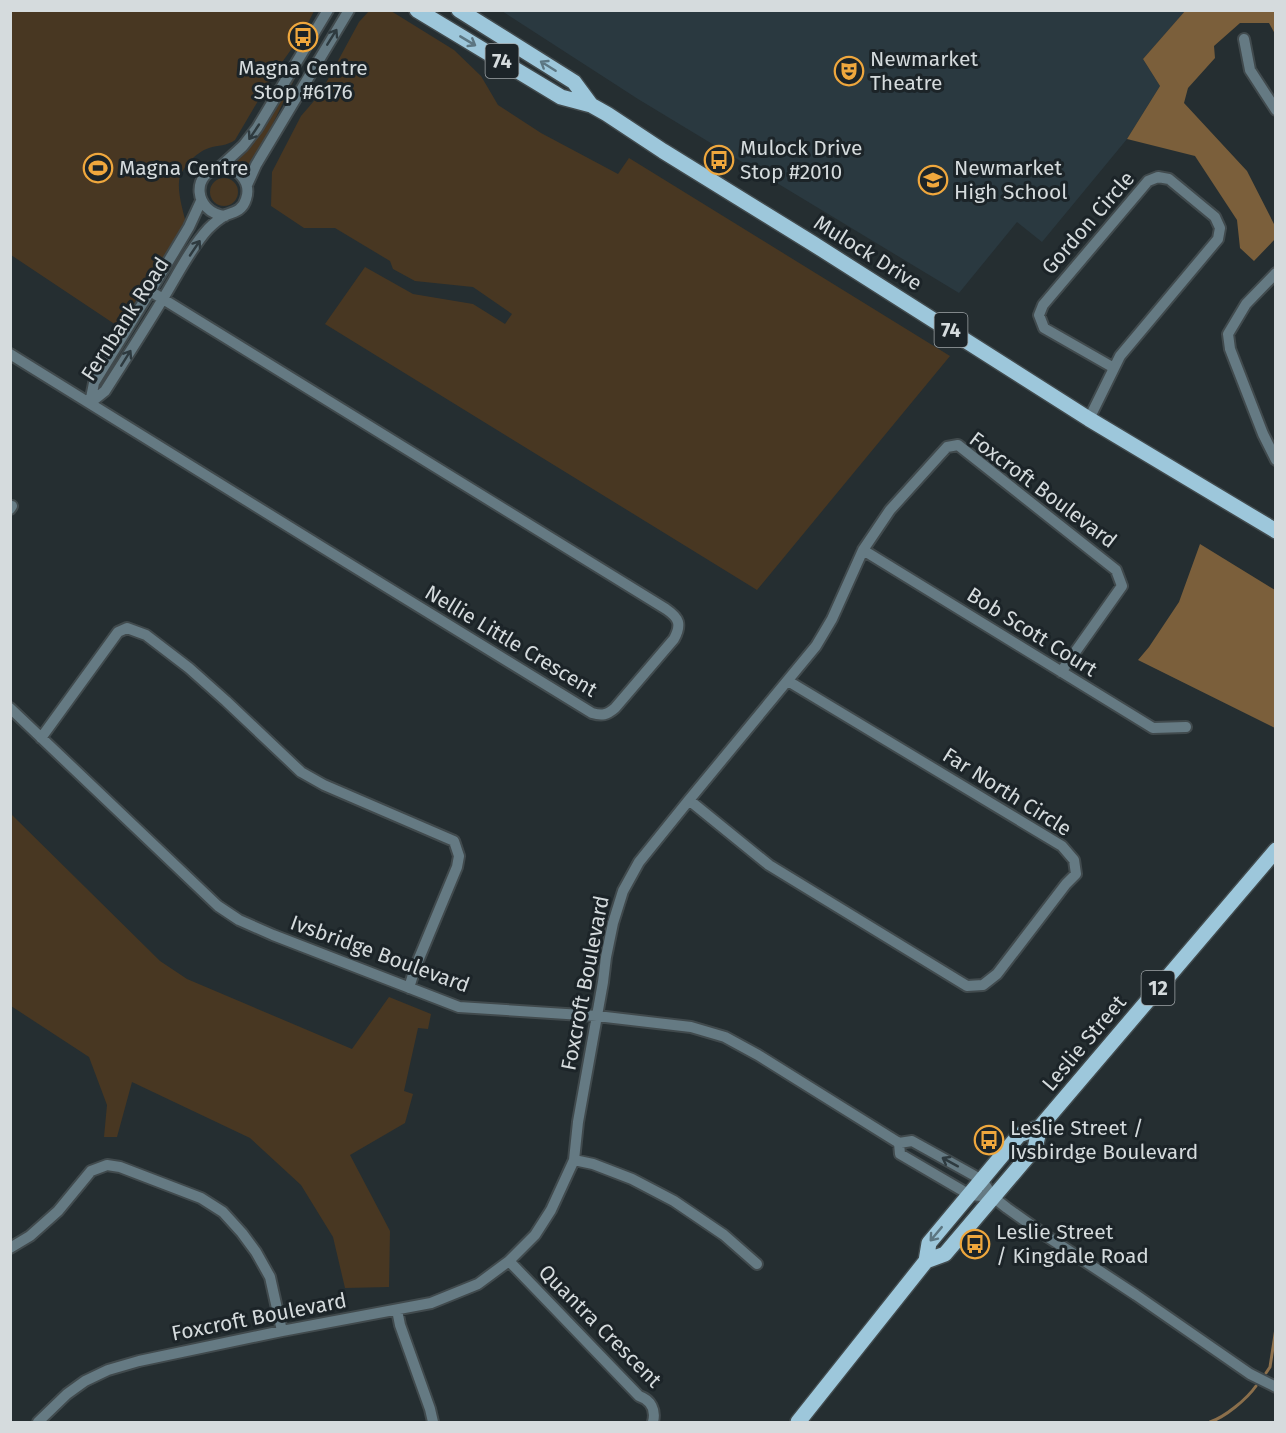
<svg xmlns="http://www.w3.org/2000/svg" width="1286" height="1433" viewBox="0 0 1286 1433" font-family="'Fira Sans',sans-serif">
  <style>
    .built { fill: #2a3940 }
    .green { fill: #483722 }
    .forest { fill: #7b5f3b }
    .lines { fill: none; stroke-linecap: round; stroke-linejoin: round }
    .stream { stroke: #8b6f4b; stroke-width: 3 }
    .minor-casing { stroke: #414a4d; stroke-width: 14 }
    .primary-casing { stroke: #414a4d; stroke-width: 18 }
    .minor { stroke: #657a83; stroke-width: 10 }
    .primary { stroke: #9dc7db; stroke-width: 15 }
    .oneway { stroke: #2e3a3f }
    .oneway2 { stroke: #5c7682 }
    .labels { text-anchor: middle; stroke-width: 6; stroke-linejoin: round; paint-order: stroke }
    .shield { fill: #1c2428; stroke: #9ea4a7; stroke-width: 1.5 }
    .shield-label { font-size: 20px; font-weight: bold; fill: #d5dbdd }
    .poi-label { font-size: 21px; fill: #d5dbdd; stroke: #1c2428; text-anchor: start }
    .street-label { font-size: 21px; fill: #d5dbdd; stroke: #1c2428 }
  </style>
  <rect width="100%" height="100%" fill="#252e31"/>
  <path class="built" d="M 502,11 L 1185,11 L 1143,59 L 1160,86 L 1127,139 L 1042,242 L 1017,222 L 959,293 L 638,99 Z"/>
  <path class="green" d="M 10,11 L 314,11 L 303,33 L 275,72 L 235,140 C 227,146 218,145 209,148 C 196,152 180,169 179,182 C 178,195 183,211 186,223 L 119,327 L 11,255 Z
    M 369,11 L 391,11 L 454,50 L 481,76 L 498,105 L 541,133 L 618,174 L 629,158 L 950,356 L 757,590 L 325,324 L 365,267 L 413,294 L 473,304 L 505,324 L 512,314 L 473,287 L 415,281 L 393,269 L 390,261 L 335,228 L 304,228 L 271,206 L 272,172 L 301,116 L 320,94 L 359,22 Z
    M 293,76 L 295,78 L 265,140 L 246,172 L 232,163 Z
    M210 192a14 14 0 1 1 28 0a14 14 0 1 1-28 0Z
    M 11,814 L 160,961 L 187,979 L 352,1049 L 389,997 L 431,1014 L 428,1029 L 418,1028 L 404,1091 L 413,1094 L 405,1123 L 350,1155 L 390,1231 L 389,1287 L 345,1288 L 333,1237 L 301,1185 L 250,1138 L 132,1082 L 117,1137 L 104,1137 L 107,1105 L 89,1057 L 11,1006 Z"/>
  <path class="forest" d="M 1185,11 L 1275,11 L 1275,34 L 1269,23 L 1240,23 L 1214,46 L 1215,58 L 1188,88 L 1184,103 L 1247,171 L 1275,226 L 1275,239 L 1254,261 L 1240,248 L 1237,220 L 1195,156 L 1127,139 L 1160,86 L 1143,59 Z
    M 1200,544 L 1275,590 L 1275,728 L 1138,660 L 1149,647 L 1179,602 Z"/>
  <g class="lines">
    <path class="stream" d="M 1266,1373 L 1270,1367 L 1276,1328
      M 1210,1422 C 1225,1417 1247,1399 1256,1386"/>
    <g class="minor-casing">
      <path id="minor" d="M 1244,39 L 1250,70 L 1276,110
        M 219,168 L 243,146 L 257,128 L 328,10
        M 247,185 L 256,165 L 349,10
        M 1276,273 L 1246,304 L 1228,334 L 1230,349 L 1263,434 L 1276,460
        M 10,354 L 346,562 L 592,713 C 602,716 607,715 615,708 L 674,639 C 682,624 679,618 666,609 L 150,291
        M 90,403 L 105,391 C 124,361 143,332 161,302 C 176,278 189,250 208,229 C 213,224 220,218 226,215 C 235,212 243,210 246,199 C 252,182 237,165 220,168 C 191,172 193,212 225,216
        M 90,403 L 94,383 L 168,262 L 189,227 L 201,201
        M 1089,419 L 1120,356 L 1218,239 L 1220,228 L 1215,217 L 1169,179 L 1158,177 L 1148,181 L 1043,305 L 1039,315 L 1044,328 L 1114,368
        M 10,509 L 12,506
        M 863,550 L 1153,728 L 1186,727
        M 10,708 L 218,906 L 239,920 L 273,935 L 459,1007 L 597,1016 L 691,1027 L 725,1037 L 758,1055 L 899,1143 L 912,1141 L 966,1171 L 982,1180 L 993,1197
        M 41,738 L 118,632 L 127,628 L 146,635 L 189,668 L 226,701 L 301,772 L 324,785 L 454,841 L 459,856 L 457,867 L 415,968 L 409,988
        M 689,800 L 769,865 L 967,986 L 983,985 L 997,974 L 1066,884 L 1076,874 L 1074,860 L 1062,846 L 788,681
        M 899,1143 L 900,1154 L 970,1195 L 993,1197 L 1007,1208 L 1048,1237 L 1136,1295 L 1250,1374 L 1276,1387
        M 574,1160 L 593,1164 L 632,1179 L 674,1201 L 724,1235 L 757,1264
        M 10,1248 L 30,1236 L 58,1211 L 91,1171 L 107,1165 L 120,1167 L 201,1198 L 223,1212 L 242,1233 L 256,1252 L 270,1277 L 282,1331
        M 509,1261 L 639,1396 C 651,1400 656,1410 653,1422
        M 397,1310 L 400,1325 L 430,1409 L 433,1422
        M 38,1422 L 67,1394 L 85,1381 L 108,1370 L 139,1361 L 282,1331 L 431,1303 L 478,1284 L 509,1261 L 535,1235 L 551,1210 L 574,1160 L 578,1122 L 603,982 L 606,957 L 613,923 L 623,891 L 639,862 L 689,800 L 816,646 L 832,619 L 863,550 L 890,510 L 947,447 L 958,445 L 1116,570 L 1122,586 L 1061,672"/>
    </g>
    <g class="primary-casing">
      <path id="primary" d="M 417,10 L 561,97 L 591,105 L 607,114 L 663,151 L 812,243 L 1089,419 L 1276,531
        M 459,10 L 574,82 L 591,105
        M 926,1261 L 945,1254 L 1035,1148 L 1040,1127 L 1276,850
        M 798,1422 L 926,1261 L 929,1243 L 1019,1135 L 1040,1127"/>
    </g>
    <use href="#minor" class="minor"/>
    <use href="#primary" class="primary"/>
  </g>
  <defs><path id="oneway-shaft" d="M-6 0H5M1.5-3L5.5 0L1.5 3" fill="none" stroke-width="1.6" stroke-linecap="round" stroke-linejoin="round" transform="scale(1.5)"/></defs>
  <g class="oneway">
    <use href="#oneway-shaft" transform="translate(332 37) rotate(-58)"/>
    <use href="#oneway-shaft" transform="translate(254 132) rotate(124)"/>
    <use href="#oneway-shaft" transform="translate(195 248) rotate(-56)"/>
    <use href="#oneway-shaft" transform="translate(126 358) rotate(-58)"/>
    <use href="#oneway-shaft" transform="translate(950 1162) rotate(-151)"/>
  </g>
  <g class="oneway2">
    <use href="#oneway-shaft" transform="translate(468 41) rotate(31)"/>
    <use href="#oneway-shaft" transform="translate(548 66) rotate(-148)"/>
    <use href="#oneway-shaft" transform="translate(936 1234) rotate(130)"/>
  </g>
  <defs>
    <g id="bus-ring" transform="scale(1.5)"><circle r="9.5" fill="#1c2428" stroke="#efa73d" stroke-width="1.5"/><path d="M-5-6H5V4H4V6H2V4H-2V6H-4V4H-5ZM-3.5-4V0h7V-4ZM-3.5 1.2v1.5H-2V1.2ZM2 1.2v1.5H3.5V1.2Z" fill="#efa73d"/></g>
    <g id="theatre-ring" transform="scale(1.5)"><circle r="9.5" fill="#1c2428" stroke="#efa73d" stroke-width="1.5"/><path d="M-5-5.5Q0-4 5-5.5V0Q5 5 0 6Q-5 5-5 0ZM-3.3-2.5H-1v1.5H-3.3ZM1-2.5H3.3v1.5H1ZM-2.8 1Q0 5.5 2.8 1Z" fill="#efa73d"/></g>
    <g id="stadium-ring" transform="scale(1.5)"><circle r="9.5" fill="#1c2428" stroke="#efa73d" stroke-width="1.5"/><path d="M0-5a6.5 5 0 1 0 0 10a6.5 5 0 1 0 0-10ZM-3.5-1.8h7v3.6h-7Z" fill="#efa73d"/></g>
    <g id="school-ring" transform="scale(1.5)"><circle r="9.5" fill="#1c2428" stroke="#efa73d" stroke-width="1.5"/><path d="M0-5L7-2L0 1L-7-2ZM-4 1L0 2.5L4 1V4Q0 6-4 4Z" fill="#efa73d"/></g>
  </defs>
  <g fill-rule="evenodd">
    <use href="#bus-ring" x="303" y="37"/>
    <use href="#theatre-ring" x="849" y="71"/>
    <use href="#bus-ring" x="719" y="160"/>
    <use href="#stadium-ring" x="98" y="168"/>
    <use href="#school-ring" x="933" y="180"/>
    <use href="#bus-ring" x="989" y="1140"/>
    <use href="#bus-ring" x="975" y="1244"/>
  </g>
  <g class="labels">
    <g class="shield">
      <rect x="485.5" y="44" width="33" height="34" rx="4.5"/>
      <rect x="934.5" y="313" width="33" height="34" rx="4.5"/>
      <rect x="1141.5" y="971" width="33" height="34" rx="4.5"/>
    </g>
    <g class="shield-label">
      <text x="502" y="68">74</text>
      <text x="951" y="337">74</text>
      <text x="1158" y="995">12</text>
    </g>
    <g class="poi-label">
      <text x="870" y="66">Newmarket<tspan x="870" dy="24">Theatre</tspan></text>
      <text x="303" y="75" text-anchor="middle">Magna Centre<tspan x="303" dy="24">Stop #6176</tspan></text>
      <text x="740" y="155">Mulock Drive<tspan x="740" dy="24">Stop #2010</tspan></text>
      <text x="119" y="175">Magna Centre</text>
      <text x="954" y="175">Newmarket<tspan x="954" dy="24">High School</tspan></text>
      <text x="1010" y="1135">Leslie Street /<tspan x="1010" dy="24">Ivsbirdge Boulevard</tspan></text>
      <text x="996" y="1239">Leslie Street<tspan x="996" dy="24">/ Kingdale Road</tspan></text>
    </g>
    <g class="street-label">
      <text transform="translate(1088 223) rotate(-49)" y="7">Gordon Circle</text>
      <text transform="translate(868 253) rotate(32)" y="7">Mulock Drive</text>
      <text transform="translate(125 319) rotate(-57)" y="7">Fernbank Road</text>
      <text transform="translate(1043 490) rotate(37)" y="7">Foxcroft Boulevard</text>
      <text transform="translate(1032 632) rotate(32)" y="7">Bob Scott Court</text>
      <text transform="translate(511 641) rotate(31)" y="7">Nellie Little Crescent</text>
      <text transform="translate(1007 792) rotate(32)" y="7">Far North Circle</text>
      <text transform="translate(380 954) rotate(20)" y="7">Ivsbridge Boulevard</text>
      <text transform="translate(585 983) rotate(-79)" y="7">Foxcroft Boulevard</text>
      <text transform="translate(1084 1043) rotate(-50)" y="7">Leslie Street</text>
      <text transform="translate(259 1317) rotate(-11)" y="7">Foxcroft Boulevard</text>
      <text transform="translate(600 1326) rotate(45)" y="7">Quantra Crescent</text>
    </g>
  </g>
  <rect width="1286" height="1433" fill="none" stroke="#d5dbdd" stroke-width="24"/>
</svg>
